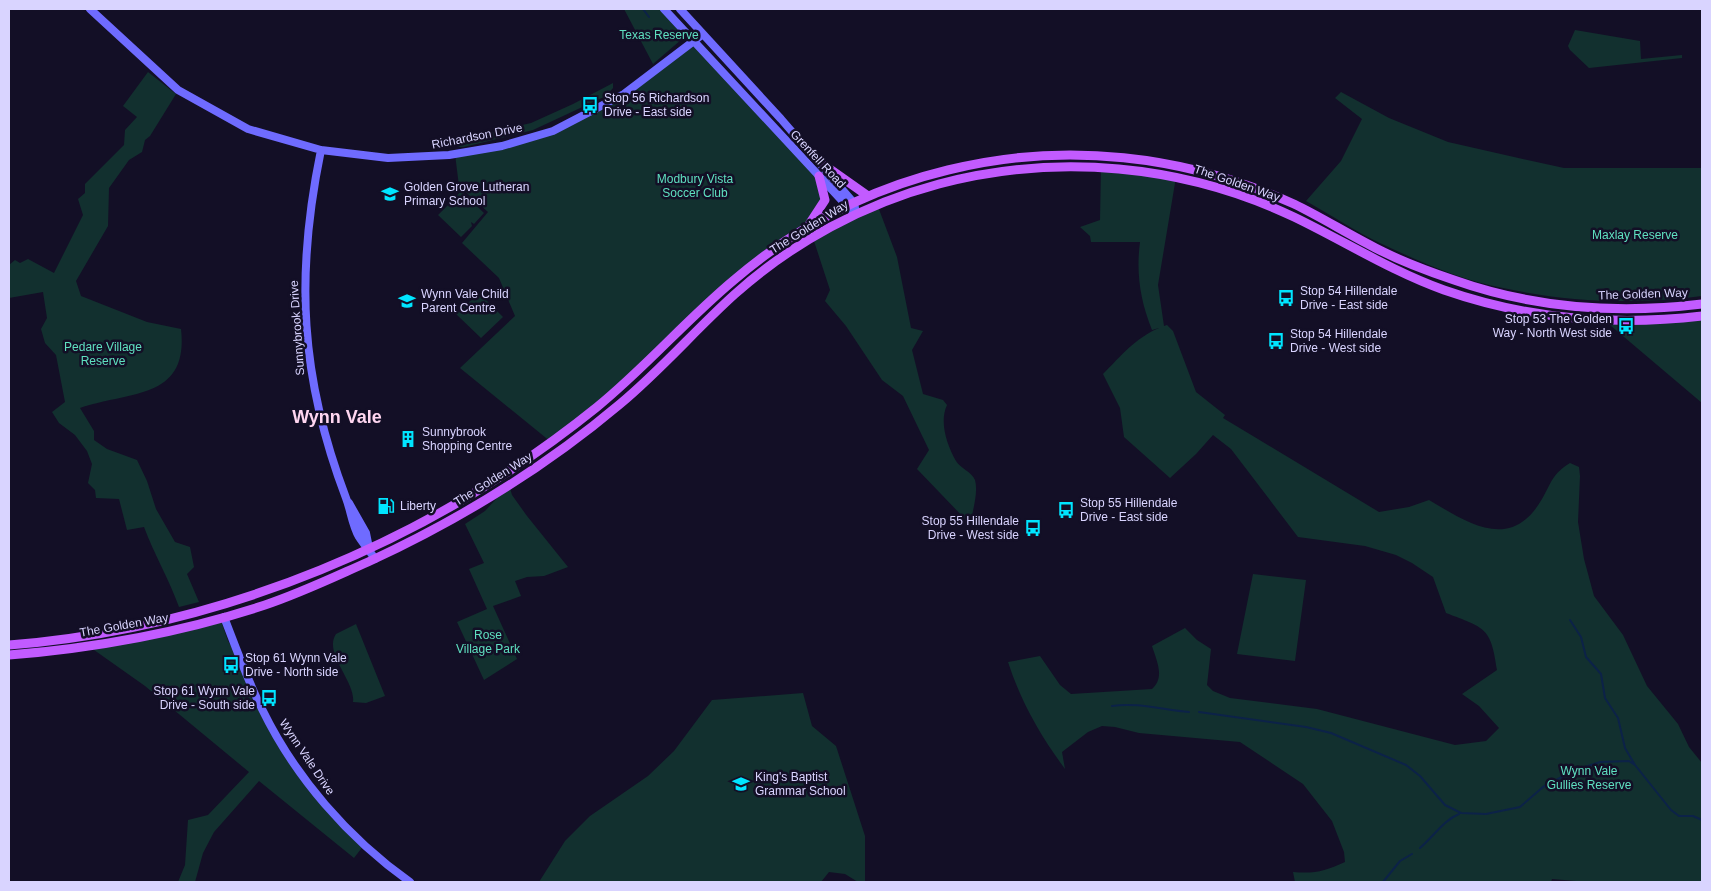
<svg xmlns="http://www.w3.org/2000/svg" width="1711" height="891" viewBox="0 0 1711 891" font-family="Helvetica,sans-serif">
  <style>
    .green { fill: #12302f }
    .lines { fill: none; stroke-linecap: round; stroke-linejoin: round }
    .stream { stroke: #0c2248; stroke-width: 2 }
    .secondary { stroke: #6f6bff; stroke-width: 8 }
    .primary { stroke: #c25bff; stroke-width: 9 }
    .labels { text-anchor: middle; stroke-width: 5; stroke-linejoin: round; paint-order: stroke }
    .park-label { font-size: 12px; fill: #5fe0c0; stroke: #130f26 }
    .poi-label { font-size: 12px; fill: #d9d4ff; stroke: #130f26; text-anchor: start }
    .street-label { font-size: 12px; fill: #d9d4ff; stroke: #130f26 }
    .district-label { font-size: 18px; font-weight: bold; fill: #ffd6f0; stroke: #130f26 }
  </style>
  <rect width="100%" height="100%" fill="#130f26"/>
  <path class="green" d="M 624,9 L 661,9 L 680,30 L 682,39 L 653,64 Z
    M 1575,30 L 1640,41 L 1641,59 L 1682,55 L 1682,58 L 1589,68 L 1570,50 L 1568,46 Z
    M 694,42 L 819,176 L 825,196 L 804,229 L 769,252 L 674,337 L 551,442 L 460,368 L 515,316 L 499,278 L 462,243 L 488,212 L 459,186 L 455,154 L 553,131 L 624,94 Z
    M 148,72 L 176,94 L 150,136 L 145,140 L 142,152 L 129,160 L 109,188 L 108,226 L 76,281 L 81,296 L 147,322 L 181,329 C 189,400 130,391 80,408 L 94,431 L 94,440 L 107,449 L 137,460 L 147,481 L 156,509 L 175,542 L 190,547 L 194,567 L 187,574 L 199,602 L 179,607 C 169,579 154,554 144,527 L 127,530 L 119,499 L 96,498 L 95,490 L 88,483 L 92,464 L 87,451 L 75,435 L 59,423 L 52,412 L 65,402 L 56,355 L 45,343 L 41,329 L 47,318 L 43,292 L 9,298 L 9,265 L 15,260 L 20,263 L 28,259 L 54,273 L 83,215 L 78,199 L 85,193 L 85,184 L 124,145 L 125,130 L 137,117 L 123,106 Z
    M 613,83 L 613,88 L 606,96 L 533,130 L 464,147 L 459,147 L 453,141 L 531,123 L 573,104 Z
    M 1341,92 L 1389,118 L 1448,142 L 1514,157 L 1564,168 L 1702,168 L 1702,296 C 1637,305 1567,302 1503,288 C 1461,280 1420,262 1382,244 C 1356,232 1331,215 1306,201 L 1341,161 L 1362,119 L 1335,98 Z
    M 1101,167 L 1176,177 L 1158,285 L 1164,326 L 1167,325 L 1173,331 L 1196,392 L 1225,415 L 1223,418 L 1379,512 L 1409,507 L 1429,500 C 1468,523 1511,553 1542,499 C 1552,482 1552,474 1570,463 L 1579,467 L 1580,476 L 1578,522 L 1584,559 L 1594,596 L 1623,635 L 1647,686 L 1678,724 L 1689,747 L 1702,763 L 1702,882 L 1588,882 L 1552,879 L 1551,882 L 1295,882 L 1293,872 C 1315,874 1325,871 1345,862 L 1344,852 L 1332,821 L 1303,784 L 1240,742 L 1139,733 L 1115,727 L 1102,726 L 1088,732 L 1062,752 L 1065,769 C 1040,735 1021,702 1008,662 L 1040,656 L 1060,685 L 1071,694 L 1152,689 C 1165,677 1157,662 1152,646 L 1185,628 L 1197,640 L 1211,649 L 1207,685 L 1213,691 L 1230,698 L 1317,709 L 1455,745 L 1486,741 L 1499,728 L 1479,706 L 1462,694 L 1497,670 C 1491,627 1485,628 1446,613 L 1433,577 L 1412,563 L 1396,555 L 1365,546 L 1298,537 L 1231,449 L 1213,435 L 1196,454 L 1170,478 L 1124,437 L 1120,408 L 1103,374 C 1122,355 1134,339 1159,328 L 1152,330 C 1140,300 1136,273 1140,242 L 1091,242 L 1090,236 L 1080,227 L 1100,220 Z
    M 461,191 L 484,213 L 474,224 L 471,222 L 472,226 L 461,237 L 438,215 L 449,204 L 451,206 L 451,202 Z
    M 877,204 L 897,257 L 911,328 L 923,331 L 912,350 L 923,394 L 943,400 L 947,405 C 939,422 947,445 956,461 C 960,468 972,472 975,480 C 978,491 974,505 972,516 L 965,519 L 917,469 L 929,450 L 903,396 L 882,380 L 846,326 L 825,301 L 830,290 L 813,238 Z
    M 479,293 L 503,317 L 481,338 L 456,314 Z
    M 1702,316 L 1702,403 L 1604,320 Z
    M 509,485 L 512,495 L 527,516 L 568,567 L 544,576 L 527,577 L 515,581 L 521,596 L 493,606 L 517,659 L 484,680 L 457,622 L 487,609 L 469,569 L 484,563 L 465,524 L 485,511 Z
    M 1253,574 L 1306,580 L 1295,661 L 1237,654 Z
    M 224,617 L 222,624 L 228,641 L 240,660 L 263,711 L 316,793 L 364,845 L 354,858 L 259,781 L 214,832 L 203,853 L 195,882 L 178,882 L 185,865 L 188,820 L 208,815 L 249,772 L 145,686 L 87,645 Z
    M 356,624 L 385,696 L 366,703 L 353,702 C 356,682 323,653 336,634 Z
    M 803,693 L 812,726 L 836,746 L 865,836 L 865,882 L 858,882 L 845,874 L 829,872 L 821,882 L 539,882 L 565,841 L 590,816 L 648,776 L 674,751 L 712,700 Z"/>
  <g class="lines">
    <path class="stream" d="M 643,9 L 649,17
      M 1570,620 L 1581,637 L 1586,657 L 1601,674 L 1605,698 L 1618,718 L 1625,748 L 1635,765 L 1671,810 L 1679,816 L 1693,816 L 1702,820
      M 1112,706 C 1137,702 1164,710 1189,712
      M 1199,712 L 1306,727 L 1331,733 L 1406,765 L 1420,776 L 1445,805 L 1461,813 L 1486,814 L 1520,807 L 1543,787 L 1573,771 L 1600,762 L 1629,761 L 1635,765
      M 1420,848 C 1434,836 1444,820 1459,814
      M 1383,882 L 1400,861 L 1412,854"/>
    <path class="secondary" d="M 90,9 L 178,90 L 248,129 L 321,150 L 388,158 L 449,155 L 502,146 L 553,131 L 624,94 L 703,34
      M 664,9 L 847,206 L 855,213
      M 680,9 L 781,119 L 854,203 L 855,208
      M 321,150 C 295,276 300,377 346,498 C 351,511 352,525 359,537 C 364,545 370,551 375,559
      M 349,503 L 366,533 L 369,548
      M 224,617 C 236,648 247,679 262,709 C 295,777 348,838 410,882"/>
    <path class="primary" d="M 817,160 L 868,196
      M 810,223 L 825,200 L 819,176
      M 9,645 C 222,628 431,541 597,407 C 646,367 686,320 734,280 C 796,227 869,189 948,170 C 1064,141 1185,155 1294,204 C 1319,216 1343,231 1368,244 C 1395,259 1424,270 1454,280 C 1533,308 1619,314 1702,304
      M 9,655 C 95,648 183,632 265,605 C 301,593 334,577 368,562 C 459,520 544,468 620,404 C 661,370 696,329 735,294 C 793,242 864,204 939,184 C 1056,153 1183,164 1294,217 C 1344,241 1391,271 1444,290 C 1527,319 1616,326 1702,316"/>
  </g>
  <defs>
    <g id="bus-bare" transform="scale(1.35)"><path d="M-5-6H5V4H4V6H2V4H-2V6H-4V4H-5ZM-3.5-4V0h7V-4ZM-3.5 1.2v1.5H-2V1.2ZM2 1.2v1.5H3.5V1.2Z" fill="#00e5ff" stroke="#130f26" stroke-width="2.5" paint-order="stroke"/></g>
    <g id="school-bare" transform="scale(1.35)"><path d="M0-5L7-2L0 1L-7-2ZM-4 1L0 2.5L4 1V4Q0 6-4 4Z" fill="#00e5ff" stroke="#130f26" stroke-width="2.5" paint-order="stroke"/></g>
    <g id="building-bare" transform="scale(1.35)"><path d="M-4-6H4V6H1V3H-1V6H-4ZM-2.5-4.3h1.7v1.8h-1.7ZM.8-4.3h1.7v1.8H.8ZM-2.5-1h1.7V.8h-1.7ZM.8-1h1.7V.8H.8Z" fill="#00e5ff" stroke="#130f26" stroke-width="2.5" paint-order="stroke"/></g>
    <g id="fuel-bare" transform="scale(1.35)"><path d="M-5.5-6h7V0h2V4h1.3V-2.5L3-4.5l.8-.8L6-3V5H2.5V1h-1V6h-7ZM-4.2-4.7v3.2H.2V-4.7Z" fill="#00e5ff" stroke="#130f26" stroke-width="2.5" paint-order="stroke"/></g>
  </defs>
  <g fill-rule="evenodd">
    <use href="#bus-bare" x="590" y="105"/>
    <use href="#school-bare" x="390" y="194"/>
    <use href="#bus-bare" x="1286" y="298"/>
    <use href="#school-bare" x="407" y="301"/>
    <use href="#bus-bare" x="1626" y="326"/>
    <use href="#bus-bare" x="1276" y="341"/>
    <use href="#building-bare" x="408" y="439"/>
    <use href="#fuel-bare" x="386" y="506"/>
    <use href="#bus-bare" x="1066" y="510"/>
    <use href="#bus-bare" x="1033" y="528"/>
    <use href="#bus-bare" x="231" y="665"/>
    <use href="#bus-bare" x="269" y="698"/>
    <use href="#school-bare" x="741" y="784"/>
  </g>
  <g class="labels">
    <g class="park-label">
      <text x="659" y="39">Texas Reserve</text>
      <text x="695" y="183">Modbury Vista<tspan x="695" dy="14">Soccer Club</tspan></text>
      <text x="1635" y="239">Maxlay Reserve</text>
      <text x="103" y="351">Pedare Village<tspan x="103" dy="14">Reserve</tspan></text>
      <text x="488" y="639">Rose<tspan x="488" dy="14">Village Park</tspan></text>
      <text x="1589" y="775">Wynn Vale<tspan x="1589" dy="14">Gullies Reserve</tspan></text>
    </g>
    <g class="poi-label">
      <text x="604" y="102">Stop 56 Richardson<tspan x="604" dy="14">Drive - East side</tspan></text>
      <text x="404" y="191">Golden Grove Lutheran<tspan x="404" dy="14">Primary School</tspan></text>
      <text x="1300" y="295">Stop 54 Hillendale<tspan x="1300" dy="14">Drive - East side</tspan></text>
      <text x="421" y="298">Wynn Vale Child<tspan x="421" dy="14">Parent Centre</tspan></text>
      <text x="1612" y="323" text-anchor="end">Stop 53 The Golden<tspan x="1612" dy="14">Way - North West side</tspan></text>
      <text x="1290" y="338">Stop 54 Hillendale<tspan x="1290" dy="14">Drive - West side</tspan></text>
      <text x="422" y="436">Sunnybrook<tspan x="422" dy="14">Shopping Centre</tspan></text>
      <text x="1080" y="507">Stop 55 Hillendale<tspan x="1080" dy="14">Drive - East side</tspan></text>
      <text x="400" y="510">Liberty</text>
      <text x="1019" y="525" text-anchor="end">Stop 55 Hillendale<tspan x="1019" dy="14">Drive - West side</tspan></text>
      <text x="245" y="662">Stop 61 Wynn Vale<tspan x="245" dy="14">Drive - North side</tspan></text>
      <text x="255" y="695" text-anchor="end">Stop 61 Wynn Vale<tspan x="255" dy="14">Drive - South side</tspan></text>
      <text x="755" y="781">King's Baptist<tspan x="755" dy="14">Grammar School</tspan></text>
    </g>
    <g class="street-label">
      <text transform="translate(477 136) rotate(-11)" y="4">Richardson Drive</text>
      <text transform="translate(818 159) rotate(47)" y="4">Grenfell Road</text>
      <text transform="translate(1237 183) rotate(19)" y="4">The Golden Way</text>
      <text transform="translate(809 227) rotate(-32)" y="4">The Golden Way</text>
      <text transform="translate(1643 294) rotate(-2)" y="4">The Golden Way</text>
      <text transform="translate(297 328) rotate(-94)" y="4">Sunnybrook Drive</text>
      <text transform="translate(493 479) rotate(-32)" y="4">The Golden Way</text>
      <text transform="translate(124 625) rotate(-10)" y="4">The Golden Way</text>
      <text transform="translate(307 757) rotate(56)" y="4">Wynn Vale Drive</text>
    </g>
    <g class="district-label">
      <text x="337" y="423">Wynn Vale</text>
    </g>
  </g>
  <rect width="1711" height="891" fill="none" stroke="#d9d4ff" stroke-width="20"/>
</svg>
